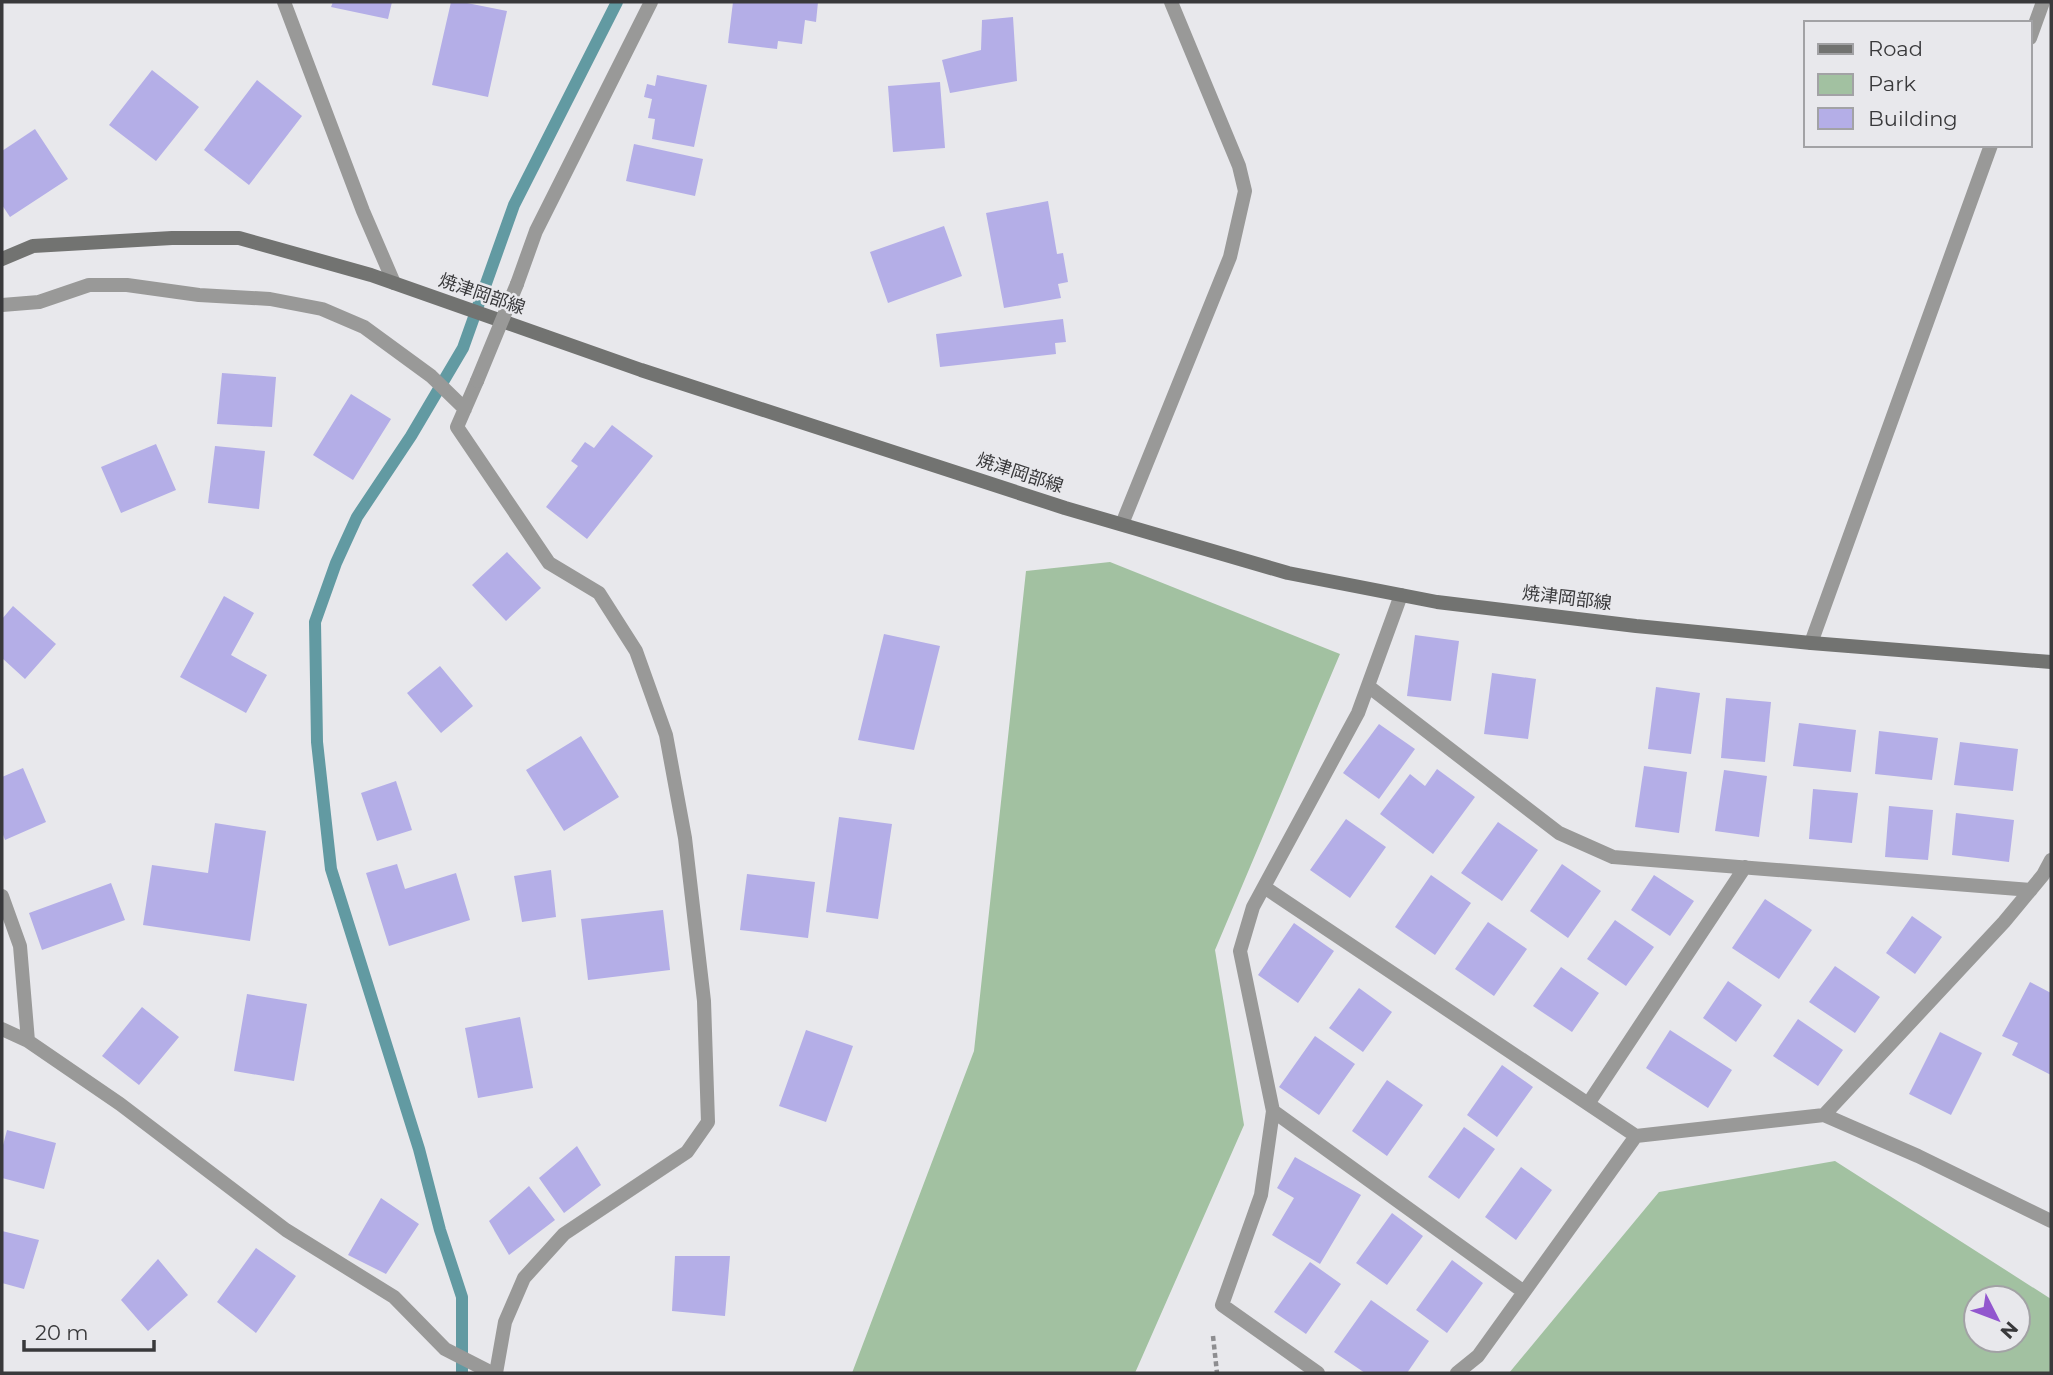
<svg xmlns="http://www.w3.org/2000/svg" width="2053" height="1375" viewBox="0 0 2053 1375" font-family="Montserrat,'Noto Sans JP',sans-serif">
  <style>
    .green { fill: #a2c1a1; fill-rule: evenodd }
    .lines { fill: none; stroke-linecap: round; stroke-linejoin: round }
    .stream { stroke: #629aa2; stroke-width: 12 }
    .building { fill: #b4aee7 }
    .path { stroke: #8d8d90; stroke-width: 4.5; stroke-dasharray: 5 3.5; stroke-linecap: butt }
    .lane { stroke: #999998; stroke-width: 14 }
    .street { stroke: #999998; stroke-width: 14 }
    .secondary { stroke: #727371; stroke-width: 14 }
    .street-bridge { stroke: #999998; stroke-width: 14 }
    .labels { text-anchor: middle; stroke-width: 5; stroke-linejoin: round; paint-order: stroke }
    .street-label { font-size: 18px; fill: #39393b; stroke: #e8e8ec }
  </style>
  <rect width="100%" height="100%" fill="#e8e8ec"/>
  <path class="green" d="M 1110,562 L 1340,654 L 1215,950 L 1244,1125 L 1135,1373 L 852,1373 L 974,1051 L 1026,571 Z
    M 1835,1161 L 2051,1299 L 2051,1373 L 1509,1373 L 1659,1192 ZM 1976,1298 L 2018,1298 L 2018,1340 L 1976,1340 Z"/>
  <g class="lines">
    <path class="stream" d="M 462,1373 L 462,1297 L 440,1230 L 419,1149 L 331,869 L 317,742 L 315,622 L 336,563 L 357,517 L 411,436 L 463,348 L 514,205 L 617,2"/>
  </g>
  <path class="building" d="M 333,2 L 392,2 L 388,19 L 331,7 Z
    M 451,2 L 462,2 L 507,11 L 488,97 L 432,85 Z
    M 733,2 L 818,2 L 816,22 L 805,20 L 802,44 L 778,41 L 777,49 L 728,43 Z
    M 1013,17 L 1017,81 L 950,93 L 942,60 L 981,50 L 982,20 Z
    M 152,70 L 199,107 L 156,161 L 109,125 Z
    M 657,75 L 707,85 L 694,147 L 652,139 L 655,119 L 648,118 L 652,99 L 644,97 L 647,84 L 655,86 Z
    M 257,80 L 302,116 L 249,185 L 204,150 Z
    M 940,82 L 945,148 L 893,152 L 888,86 Z
    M 35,129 L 68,179 L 10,217 L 2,205 L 2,151 Z
    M 634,144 L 703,159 L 695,196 L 626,181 Z
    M 1048,201 L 1057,254 L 1063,253 L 1068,282 L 1058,284 L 1061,298 L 1004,308 L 986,213 Z
    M 944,226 L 962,276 L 888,303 L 870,252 Z
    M 1063,319 L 1066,342 L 1055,343 L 1056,354 L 940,367 L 936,334 Z
    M 222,373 L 276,377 L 272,427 L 217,424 Z
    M 351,394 L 391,419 L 353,480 L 313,455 Z
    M 612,425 L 653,456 L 587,539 L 546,507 L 578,466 L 571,461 L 585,442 L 594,448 Z
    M 156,444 L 176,490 L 121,513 L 101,467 Z
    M 215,446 L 265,451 L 259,509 L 208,503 Z
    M 507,552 L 541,588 L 506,621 L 472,585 Z
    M 224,596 L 254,613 L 231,655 L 267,675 L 246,713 L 180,677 Z
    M 13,606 L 56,644 L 25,679 L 2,658 L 2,619 Z
    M 884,634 L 940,646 L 914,750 L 858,740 Z
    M 1415,635 L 1459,641 L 1451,701 L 1407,696 Z
    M 440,666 L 473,706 L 441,733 L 407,693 Z
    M 1492,673 L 1536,679 L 1528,739 L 1484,734 Z
    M 1656,687 L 1700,693 L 1691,754 L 1648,749 Z
    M 1726,698 L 1771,702 L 1765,762 L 1721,758 Z
    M 1799,723 L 1856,730 L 1851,772 L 1793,766 Z
    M 1379,724 L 1415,749 L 1379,799 L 1343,773 Z
    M 1879,731 L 1938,738 L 1932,780 L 1875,774 Z
    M 581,736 L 619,797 L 564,831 L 526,770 Z
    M 1960,742 L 2018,749 L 2013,791 L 1954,785 Z
    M 1644,766 L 1687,772 L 1679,833 L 1635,827 Z
    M 23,768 L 46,822 L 5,840 L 2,832 L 2,777 Z
    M 1437,769 L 1475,797 L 1433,854 L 1380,814 L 1410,774 L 1425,786 Z
    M 1724,770 L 1767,776 L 1759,837 L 1715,831 Z
    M 396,781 L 412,830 L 377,841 L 361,793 Z
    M 1813,789 L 1858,793 L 1852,843 L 1809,839 Z
    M 1889,806 L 1933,810 L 1928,860 L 1885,857 Z
    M 1956,813 L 2014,820 L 2009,862 L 1952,855 Z
    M 839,817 L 892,824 L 878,919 L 826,912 Z
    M 1346,819 L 1386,847 L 1350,898 L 1310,870 Z
    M 1498,822 L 1538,850 L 1502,901 L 1461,873 Z
    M 215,823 L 266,831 L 250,941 L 143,925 L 152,865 L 208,873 Z
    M 397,864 L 405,889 L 456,873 L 470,920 L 389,946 L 366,873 Z
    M 1562,864 L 1601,891 L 1568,938 L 1530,911 Z
    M 551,870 L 556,917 L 522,922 L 514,876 Z
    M 747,874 L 815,882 L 808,938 L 740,930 Z
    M 1431,875 L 1471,903 L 1435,955 L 1395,927 Z
    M 1654,875 L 1694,901 L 1670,936 L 1631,910 Z
    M 111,883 L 125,920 L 42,950 L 29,913 Z
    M 1765,899 L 1812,930 L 1779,979 L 1732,948 Z
    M 663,910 L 670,970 L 588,980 L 581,919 Z
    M 1912,916 L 1942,937 L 1915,974 L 1886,953 Z
    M 1615,920 L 1654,947 L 1626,986 L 1587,959 Z
    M 1488,922 L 1527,949 L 1494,996 L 1455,969 Z
    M 1294,923 L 1334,951 L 1298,1003 L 1258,975 Z
    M 1835,966 L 1880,997 L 1855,1033 L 1809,1002 Z
    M 1561,967 L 1599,993 L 1572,1032 L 1533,1006 Z
    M 1728,981 L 1762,1005 L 1736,1042 L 1703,1018 Z
    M 2030,982 L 2051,993 L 2051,1075 L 2012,1055 L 2018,1043 L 2002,1036 Z
    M 1359,988 L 1392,1012 L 1363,1052 L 1329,1028 Z
    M 247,994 L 307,1004 L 294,1081 L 234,1071 Z
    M 142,1007 L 179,1037 L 139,1085 L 102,1056 Z
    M 520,1017 L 533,1088 L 478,1098 L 465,1028 Z
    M 1798,1019 L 1843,1050 L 1818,1086 L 1773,1056 Z
    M 806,1030 L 853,1046 L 826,1122 L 779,1106 Z
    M 1670,1030 L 1732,1070 L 1708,1108 L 1646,1068 Z
    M 1940,1032 L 1982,1053 L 1951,1115 L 1909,1094 Z
    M 1315,1036 L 1355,1064 L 1319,1115 L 1279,1087 Z
    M 1502,1065 L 1533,1087 L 1497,1137 L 1467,1115 Z
    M 1387,1080 L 1423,1105 L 1387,1156 L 1352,1131 Z
    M 1464,1127 L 1495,1149 L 1459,1199 L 1428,1177 Z
    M 7,1130 L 56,1143 L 44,1189 L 2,1178 L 2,1149 Z
    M 577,1146 L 601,1185 L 564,1213 L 539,1178 Z
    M 1295,1157 L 1361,1195 L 1320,1264 L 1272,1235 L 1294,1198 L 1277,1188 Z
    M 1521,1167 L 1552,1190 L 1516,1240 L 1485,1217 Z
    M 529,1186 L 555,1220 L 509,1255 L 489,1221 Z
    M 381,1198 L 419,1224 L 386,1274 L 348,1255 Z
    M 1392,1213 L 1423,1236 L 1387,1285 L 1356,1263 Z
    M 2,1231 L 39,1240 L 24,1289 L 2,1283 Z
    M 256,1248 L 296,1276 L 256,1333 L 217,1302 Z
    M 675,1256 L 730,1256 L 725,1316 L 672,1311 Z
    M 158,1259 L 188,1295 L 148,1331 L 121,1300 Z
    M 1452,1260 L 1483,1283 L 1447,1333 L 1416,1310 Z
    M 1310,1262 L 1341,1284 L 1306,1334 L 1274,1312 Z
    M 1371,1300 L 1429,1341 L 1407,1373 L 1365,1373 L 1334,1352 Z"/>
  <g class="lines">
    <path class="path" d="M 1213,1336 L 1217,1373"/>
    <path class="lane" d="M 2,896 L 20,946 L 28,1041
      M 2,1029 L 28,1041 L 120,1104 L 286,1230 L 394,1297 L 445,1349 L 492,1373"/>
    <path class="street" d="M 284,2 L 363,211 L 394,283
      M 2030,38 L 2043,2
      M 517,284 L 536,231 L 651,2
      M 2,305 L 39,302 L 89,285 L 127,285 L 199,295 L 270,299 L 322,309 L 364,327 L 431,376 L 465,409
      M 477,381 L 457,427 L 549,563 L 599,593 L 636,651 L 666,735 L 685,838 L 704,1001 L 708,1122 L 687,1152 L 564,1234 L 524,1278 L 505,1322 L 496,1373
      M 1122,524 L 1230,257 L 1245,191 L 1239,166 L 1171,2
      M 1811,643 L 1991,145
      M 1368,686 L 1559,833 L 1613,857 L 2031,890
      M 2051,860 L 2043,875 L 2004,922 L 1824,1115 L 1918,1156 L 2051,1221
      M 1264,887 L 1636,1136
      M 1588,1104 L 1745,867
      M 1273,1111 L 1524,1292
      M 1318,1373 L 1222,1305 L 1261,1195 L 1273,1111 L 1240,951 L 1253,907 L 1358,713 L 1401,595
      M 1457,1373 L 1478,1356 L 1636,1136 L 1824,1115"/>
    <path class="secondary" d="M 2,259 L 33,246 L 172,238 L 239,238 L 371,275 L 641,370 L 1065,508 L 1288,573 L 1437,602 L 1636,626 L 1811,643 L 2051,662"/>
    <path class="street-bridge" d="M 477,381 L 517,284"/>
  </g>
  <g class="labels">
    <g class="street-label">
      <text transform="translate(482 294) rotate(19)" y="6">焼津岡部線</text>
      <text transform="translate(1020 473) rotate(18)" y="6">焼津岡部線</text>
      <text transform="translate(1567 598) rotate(7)" y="6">焼津岡部線</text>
    </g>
  </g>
  <rect width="2053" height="1375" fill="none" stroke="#39393b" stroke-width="7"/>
  <rect x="1804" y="21" width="228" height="126" fill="#e8e8ec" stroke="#a2a2a5" stroke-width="2"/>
  <rect x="1818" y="44" width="35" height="10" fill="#727371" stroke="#a2a2a5" stroke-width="2"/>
  <text x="1868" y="56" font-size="21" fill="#39393b">Road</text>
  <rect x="1818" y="74" width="35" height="21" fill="#a2c1a1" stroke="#a2a2a5" stroke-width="2"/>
  <text x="1868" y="91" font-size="21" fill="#39393b">Park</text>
  <rect x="1818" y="108" width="35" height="21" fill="#b4aee7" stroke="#a2a2a5" stroke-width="2"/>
  <text x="1868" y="126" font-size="21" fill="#39393b">Building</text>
  <g transform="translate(1997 1319) rotate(132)"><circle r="33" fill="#e8e8ec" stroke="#a2a2a5" stroke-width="2"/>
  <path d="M0-5L12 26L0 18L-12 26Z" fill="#9257ce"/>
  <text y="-10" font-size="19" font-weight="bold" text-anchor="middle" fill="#39393b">N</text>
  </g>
  <path d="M24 1340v10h130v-10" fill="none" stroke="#39393b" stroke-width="3.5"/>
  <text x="35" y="1340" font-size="21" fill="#39393b" stroke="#e8e8ec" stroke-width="5" paint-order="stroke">20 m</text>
</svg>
